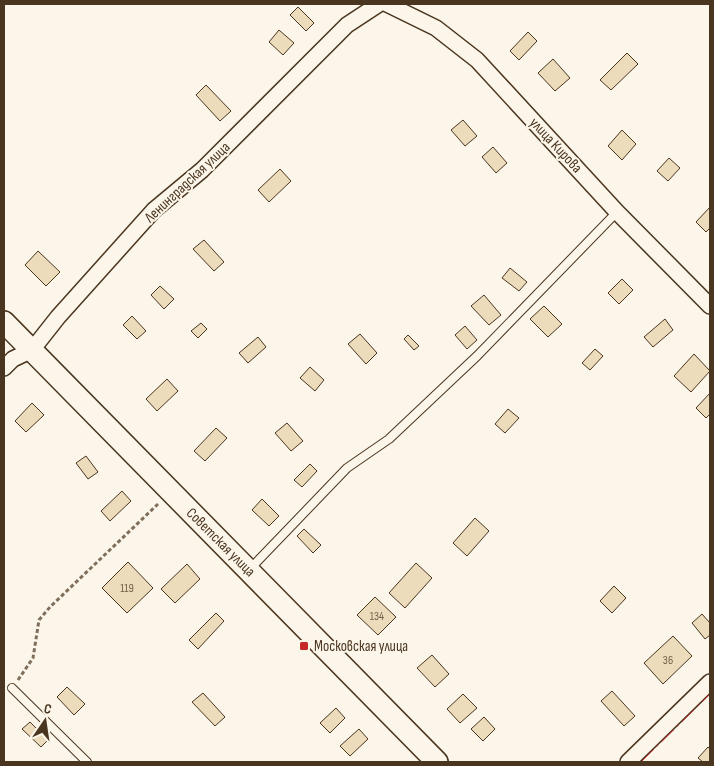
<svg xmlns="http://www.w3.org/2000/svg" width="714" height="766" viewBox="0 0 714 766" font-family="'Sofia Sans Condensed',sans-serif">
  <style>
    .building { fill: #ecdcbc; stroke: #4a3520 }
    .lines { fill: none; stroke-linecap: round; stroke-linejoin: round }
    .lane-casing { stroke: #4a3520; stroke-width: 10 }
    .street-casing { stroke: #4a3520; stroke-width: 18 }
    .secondary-casing { stroke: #4a3520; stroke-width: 24 }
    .path { stroke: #7f6f5c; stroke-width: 3; stroke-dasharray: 4 2.5; stroke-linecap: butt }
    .lane { stroke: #fbf6e9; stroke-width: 8 }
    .street { stroke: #fbf6e9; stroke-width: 15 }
    .secondary { stroke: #fbf6e9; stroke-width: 21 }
    .power { stroke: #c62828; stroke-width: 1; stroke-dasharray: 18 4 2.5 4; stroke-linecap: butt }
    .poi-dot { fill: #c62828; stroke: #fbf6e9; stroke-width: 2 }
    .labels { text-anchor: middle; stroke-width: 4; stroke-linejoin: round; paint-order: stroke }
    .number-label { font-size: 12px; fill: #725f47 }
    .street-label { font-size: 15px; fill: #4a3520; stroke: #fbf6e9 }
    .poi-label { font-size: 15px; fill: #4a3520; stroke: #fbf6e9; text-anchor: start }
  </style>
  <rect width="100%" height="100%" fill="#fbf6e9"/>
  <path class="building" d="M 298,7 L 314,23 L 306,31 L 290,15 Z
    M 279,30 L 294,43 L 283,55 L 269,42 Z
    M 528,32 L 537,41 L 519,60 L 510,51 Z
    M 627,53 L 638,64 L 611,90 L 600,80 Z
    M 553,59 L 570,78 L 555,91 L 538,73 Z
    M 206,85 L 231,111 L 220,121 L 196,95 Z
    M 463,120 L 477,136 L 465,146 L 451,130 Z
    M 622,130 L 636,144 L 622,160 L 608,146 Z
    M 493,147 L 507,163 L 496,173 L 482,157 Z
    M 669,158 L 680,168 L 668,181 L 657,171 Z
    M 280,169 L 291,181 L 269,202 L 258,190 Z
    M 710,207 L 710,228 L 706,232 L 696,222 Z
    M 204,240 L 224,262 L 214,271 L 193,249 Z
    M 38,251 L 60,272 L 46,286 L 25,265 Z
    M 510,268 L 527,282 L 519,291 L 502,278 Z
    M 622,279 L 633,290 L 619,304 L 608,293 Z
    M 160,286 L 174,299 L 164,309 L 151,295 Z
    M 484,295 L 501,315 L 489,325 L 471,306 Z
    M 544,306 L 562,324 L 548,337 L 530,319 Z
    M 132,316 L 146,331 L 137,339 L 123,325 Z
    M 665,319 L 673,330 L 653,347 L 644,337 Z
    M 201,323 L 207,329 L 198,338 L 191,331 Z
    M 465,326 L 477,340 L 467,349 L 455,335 Z
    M 360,334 L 377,353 L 366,364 L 348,344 Z
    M 408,335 L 419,346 L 414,350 L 404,339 Z
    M 258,337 L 266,347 L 248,363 L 239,353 Z
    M 595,349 L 603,356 L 590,370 L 582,363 Z
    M 694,354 L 710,371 L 691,392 L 674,376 Z
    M 310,367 L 324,380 L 315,391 L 300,378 Z
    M 167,379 L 178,391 L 157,411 L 146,399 Z
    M 710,393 L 710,414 L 706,418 L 696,408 Z
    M 32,403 L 44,415 L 26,432 L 15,421 Z
    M 508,409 L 519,418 L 505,433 L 495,424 Z
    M 287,423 L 303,441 L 291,451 L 275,433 Z
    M 216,428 L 227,438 L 205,461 L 194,451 Z
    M 86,456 L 98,472 L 88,479 L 76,463 Z
    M 310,464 L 317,471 L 302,487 L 294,480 Z
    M 122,491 L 131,501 L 110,521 L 101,511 Z
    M 262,499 L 279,516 L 269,526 L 252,510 Z
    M 475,518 L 489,531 L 467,556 L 453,543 Z
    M 304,529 L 321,545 L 313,553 L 297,536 Z
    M 128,562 L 153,588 L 127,613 L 102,588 Z
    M 416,563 L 432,578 L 405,608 L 389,593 Z
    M 187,564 L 200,579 L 175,603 L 161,589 Z
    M 614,586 L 626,598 L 612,613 L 600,601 Z
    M 375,597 L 396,617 L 378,635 L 357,615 Z
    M 216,613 L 224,621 L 198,649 L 189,640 Z
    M 702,614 L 710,623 L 710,635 L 705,639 L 692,623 Z
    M 673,636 L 692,656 L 663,684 L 644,663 Z
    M 432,655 L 449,674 L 435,687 L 417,668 Z
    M 67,687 L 85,704 L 74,715 L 57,697 Z
    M 612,691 L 635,716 L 624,726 L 601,701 Z
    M 203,693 L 225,717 L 215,726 L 192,702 Z
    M 463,694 L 477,708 L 460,723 L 447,709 Z
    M 336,708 L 345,718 L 330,733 L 320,723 Z
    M 484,717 L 495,729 L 483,741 L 471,729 Z
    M 30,722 L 48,740 L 41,747 L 22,729 Z
    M 359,729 L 368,739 L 350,756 L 340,746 Z
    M 708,747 L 710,749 L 710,762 L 703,762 L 698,758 Z"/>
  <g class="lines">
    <g class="lane-casing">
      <path id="lane" d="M 250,569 L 347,468 L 389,439 L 477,356 L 617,212
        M 12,688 L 87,762"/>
    </g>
    <g class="street-casing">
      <path id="street" d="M 387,4 L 436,28 L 477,60 L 617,212 L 710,306
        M 4,368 L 13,359 L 32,350 L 58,317 L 154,210 L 202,170 L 347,25 L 379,4
        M 628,762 L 710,682"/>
    </g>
    <g class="secondary-casing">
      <path id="secondary" d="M 4,322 L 437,762"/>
    </g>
    <path class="path" d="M 18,680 L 33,658 L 39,620 L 50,607 L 158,504"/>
    <use href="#lane" class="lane"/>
    <use href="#street" class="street"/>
    <use href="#secondary" class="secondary"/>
    <path class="power" d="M 641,762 L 710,694"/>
  </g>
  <rect class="poi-dot" x="299" y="641" width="10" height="10" rx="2.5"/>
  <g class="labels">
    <g class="number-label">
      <text x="127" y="592">119</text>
      <text x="377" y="620">134</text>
      <text x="668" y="664">36</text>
    </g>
    <g class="street-label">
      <text transform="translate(556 145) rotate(47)" y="5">улица Кирова</text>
      <text transform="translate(187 182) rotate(-43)" y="5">Ленинградская улица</text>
      <text transform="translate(221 542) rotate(45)" y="5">Советская улица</text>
    </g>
    <g class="poi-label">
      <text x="314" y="651">Московская улица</text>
    </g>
  </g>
  <rect width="714" height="766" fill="none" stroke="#4a3520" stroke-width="10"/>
  <g transform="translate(45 721) rotate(13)" stroke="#fbf6e9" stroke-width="4" paint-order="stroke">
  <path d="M0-4L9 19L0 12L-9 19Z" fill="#4a3520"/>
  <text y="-8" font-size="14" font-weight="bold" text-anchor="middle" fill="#4a3520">С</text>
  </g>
</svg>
